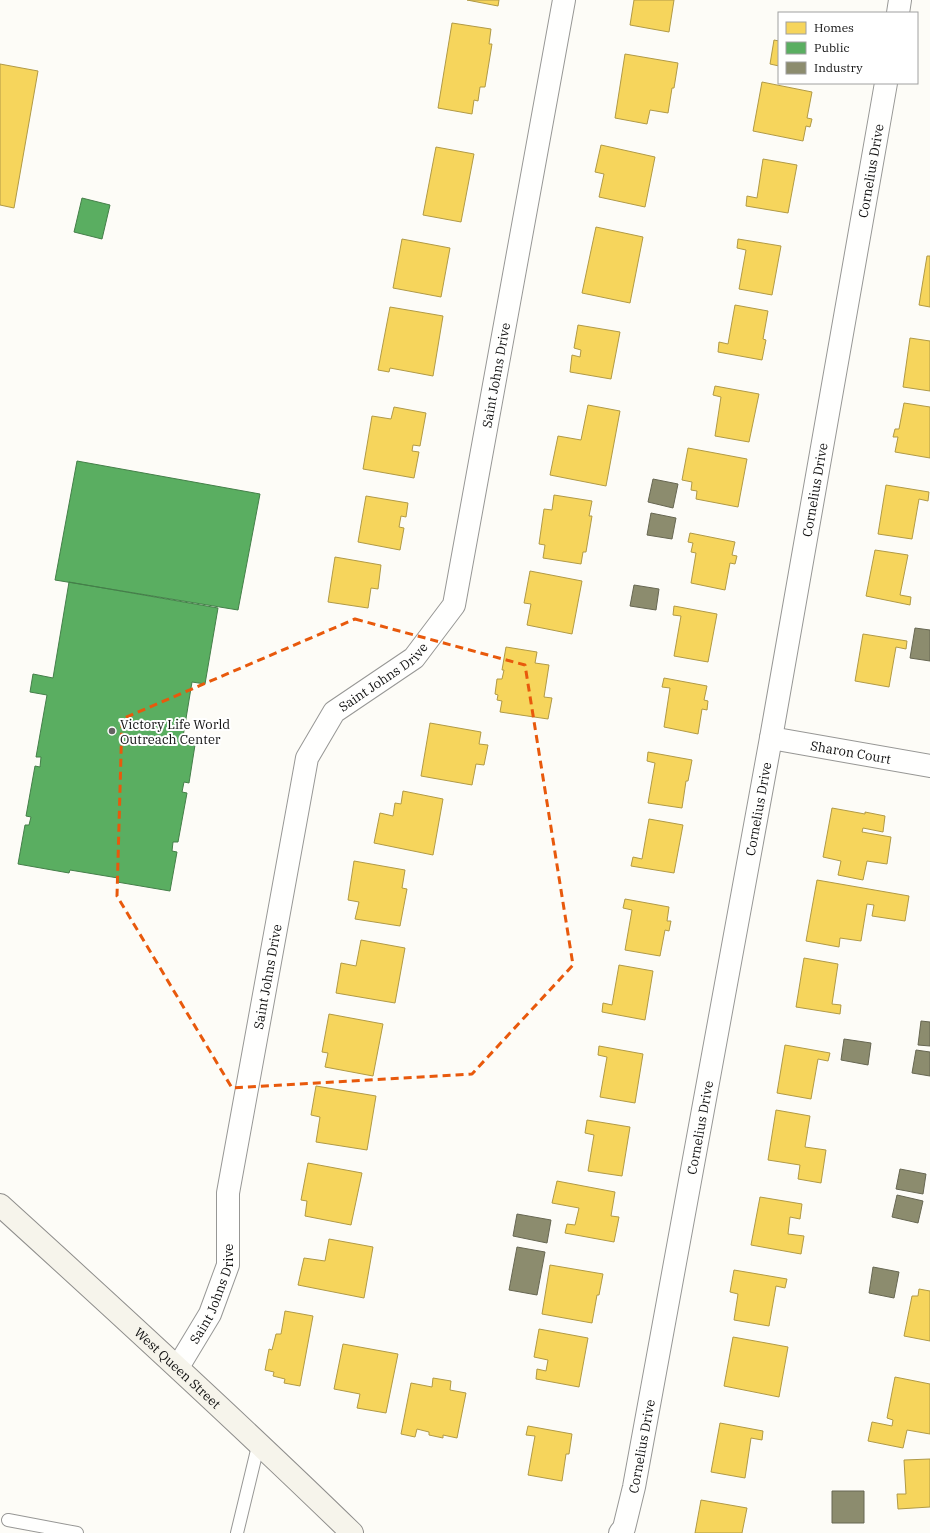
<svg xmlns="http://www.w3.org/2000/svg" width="930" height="1533" viewBox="0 0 930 1533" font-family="'IBM Plex Serif',serif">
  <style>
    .homes { fill: #f6d55c; stroke: #b19a46 }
    .public { fill: #5aae61; stroke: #447f49 }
    .industry { fill: #8c8c6e; stroke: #676752 }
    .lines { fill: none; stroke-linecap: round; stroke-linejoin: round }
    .lane-casing { stroke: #979795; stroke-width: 14 }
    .street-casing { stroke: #979795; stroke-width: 24 }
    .secondary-casing { stroke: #8e8d8b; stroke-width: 24 }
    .lane { stroke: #fffffe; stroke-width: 12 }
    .street { stroke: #fffffe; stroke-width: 22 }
    .secondary { stroke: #f6f4eb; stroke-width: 22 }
    .marked { fill: none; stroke: #e8590c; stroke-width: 3; stroke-dasharray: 8 5; stroke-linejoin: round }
    .poi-dot { fill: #646362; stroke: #fff; stroke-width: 1.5 }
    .labels { text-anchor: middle; stroke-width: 4; stroke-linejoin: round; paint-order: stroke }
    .street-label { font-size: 13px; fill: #111; stroke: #fff }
    .poi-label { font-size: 13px; fill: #111; stroke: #fff; text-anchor: start }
  </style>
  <rect width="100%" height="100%" fill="#fdfcf7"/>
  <path class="homes" d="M 467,0 L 499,0 L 498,6 Z
    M 634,0 L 674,0 L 669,32 L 630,25 Z
    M 452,23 L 491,29 L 489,44 L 492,44 L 485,87 L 480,87 L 478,101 L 474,100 L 472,114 L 438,108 Z
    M 774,40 L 779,41 L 779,66 L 770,64 Z
    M 625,54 L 678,63 L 674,88 L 672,88 L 668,113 L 650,110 L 647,124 L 615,118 Z
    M 0,64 L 38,71 L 14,208 L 0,205 Z
    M 762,82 L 812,92 L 807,118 L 812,119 L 810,127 L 806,126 L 803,141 L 753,131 Z
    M 601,145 L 655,157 L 645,207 L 599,197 L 604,174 L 595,172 Z
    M 436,147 L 474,154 L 461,222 L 423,215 Z
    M 763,159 L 797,165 L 788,213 L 746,206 L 747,196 L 757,198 Z
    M 596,227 L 643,237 L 630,303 L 582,293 Z
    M 402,239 L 450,248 L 441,297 L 393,288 Z
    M 738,239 L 781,246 L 772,295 L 739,289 L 746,250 L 737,248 Z
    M 927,256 L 930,256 L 930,307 L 919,305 Z
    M 735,305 L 768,311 L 763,339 L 766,340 L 762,360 L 718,352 L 719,342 L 728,344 Z
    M 390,307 L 443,316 L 433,376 L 390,368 L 389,372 L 378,370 Z
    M 578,325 L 620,332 L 611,379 L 570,372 L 572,355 L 580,357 L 581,350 L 574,348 Z
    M 910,338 L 930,341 L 930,391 L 903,387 Z
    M 715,386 L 759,394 L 749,442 L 715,436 L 721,397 L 713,395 Z
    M 904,403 L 930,407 L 930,458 L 895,452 L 898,437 L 893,437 L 895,429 L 899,429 Z
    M 588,405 L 620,411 L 606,486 L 550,475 L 558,436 L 581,440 Z
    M 394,407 L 426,413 L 420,446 L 413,445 L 412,451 L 419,452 L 414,478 L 363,469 L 372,416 L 391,419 Z
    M 688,448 L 747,459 L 738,507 L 696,499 L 697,491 L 691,490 L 692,482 L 682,480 Z
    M 886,485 L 929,492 L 928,501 L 919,499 L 912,539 L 878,534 Z
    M 554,495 L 592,501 L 589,516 L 592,516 L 586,552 L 583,552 L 581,564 L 543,558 L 545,545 L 539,544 L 544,509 L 552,510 Z
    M 366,496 L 408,503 L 406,517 L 401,516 L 399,527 L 404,528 L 400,550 L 358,542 Z
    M 690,533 L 735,542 L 732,555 L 737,556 L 735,564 L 730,563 L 725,590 L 691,583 L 696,553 L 691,552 L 693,543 L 688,542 Z
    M 875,550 L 908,555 L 900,595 L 911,597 L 910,605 L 866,596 Z
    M 335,557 L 381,565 L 378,589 L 371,588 L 368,608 L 328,602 Z
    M 530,571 L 582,581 L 572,634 L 527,625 L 531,604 L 524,603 Z
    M 674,606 L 717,614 L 708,662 L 674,656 L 681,616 L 673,615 Z
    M 863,634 L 907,641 L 906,649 L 896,647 L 889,687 L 855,681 Z
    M 506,647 L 537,652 L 535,663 L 549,665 L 544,697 L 552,698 L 548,719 L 500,712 L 502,701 L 497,700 L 498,695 L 495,694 L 497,679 L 502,679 L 504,670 L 502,670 Z
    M 664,678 L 707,686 L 704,700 L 708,701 L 707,710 L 702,709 L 698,734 L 664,727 L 670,688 L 662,687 Z
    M 430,723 L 481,732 L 479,744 L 488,745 L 484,765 L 476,764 L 472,785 L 421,776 Z
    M 648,752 L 692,760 L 688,781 L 686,781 L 682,808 L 648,803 L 655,763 L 647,761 Z
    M 403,791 L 443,799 L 433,855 L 374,843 L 380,813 L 393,816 L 395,803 L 401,804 Z
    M 832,808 L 865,814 L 865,812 L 885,816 L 883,832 L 863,828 L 862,832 L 891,837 L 887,864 L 867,861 L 863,880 L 838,875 L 841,861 L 823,857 Z
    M 649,819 L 683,825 L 674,873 L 631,866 L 633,857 L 642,859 Z
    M 354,861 L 405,870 L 402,888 L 407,889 L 400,926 L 355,919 L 359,902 L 348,900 Z
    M 817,880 L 909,896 L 905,921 L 872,916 L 874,905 L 867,904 L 861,941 L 840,938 L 839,947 L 806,941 Z
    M 625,899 L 669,907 L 667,921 L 671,921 L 669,931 L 665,930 L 660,956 L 625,950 L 632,910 L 623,908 Z
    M 361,940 L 405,948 L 395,1003 L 336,993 L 341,963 L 356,966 Z
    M 804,958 L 838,964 L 832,1004 L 841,1005 L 840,1014 L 796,1007 Z
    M 619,965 L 653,971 L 645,1020 L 602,1012 L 603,1003 L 612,1005 Z
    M 329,1014 L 383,1024 L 373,1076 L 325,1067 L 328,1053 L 322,1052 Z
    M 785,1045 L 830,1053 L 828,1061 L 818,1059 L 811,1099 L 777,1093 Z
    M 599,1046 L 643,1054 L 635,1103 L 600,1097 L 607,1057 L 598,1055 Z
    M 316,1086 L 376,1096 L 367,1150 L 316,1142 L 320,1117 L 311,1115 Z
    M 776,1110 L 810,1116 L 805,1147 L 826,1150 L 821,1183 L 798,1179 L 800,1165 L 768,1160 Z
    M 587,1120 L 630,1127 L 622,1176 L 588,1171 L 594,1135 L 585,1133 Z
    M 308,1163 L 362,1173 L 351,1225 L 305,1216 L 307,1201 L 301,1200 Z
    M 557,1181 L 615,1192 L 611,1216 L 619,1217 L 614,1242 L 565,1233 L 567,1224 L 575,1225 L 579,1208 L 552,1203 Z
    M 760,1197 L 802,1204 L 800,1219 L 790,1217 L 788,1234 L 804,1236 L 801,1254 L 751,1245 Z
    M 329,1239 L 373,1247 L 364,1298 L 298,1285 L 304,1258 L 325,1261 Z
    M 550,1265 L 603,1274 L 599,1295 L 597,1295 L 592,1323 L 542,1314 Z
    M 734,1270 L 787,1279 L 785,1288 L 776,1286 L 769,1326 L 734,1320 L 738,1294 L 730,1292 Z
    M 919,1289 L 930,1291 L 930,1341 L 904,1336 L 912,1296 L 918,1296 Z
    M 285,1311 L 313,1316 L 300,1386 L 284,1383 L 285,1379 L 273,1376 L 274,1372 L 265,1370 L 269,1349 L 272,1350 L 276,1334 L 281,1334 Z
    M 539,1329 L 588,1338 L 579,1387 L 536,1379 L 537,1369 L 546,1371 L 548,1360 L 534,1357 Z
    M 733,1337 L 788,1347 L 779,1397 L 724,1386 Z
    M 343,1344 L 398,1354 L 386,1413 L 357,1408 L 360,1394 L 334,1389 Z
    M 895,1377 L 930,1384 L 930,1434 L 907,1430 L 903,1448 L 868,1441 L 872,1422 L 892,1426 L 893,1420 L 887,1418 Z
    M 433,1378 L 451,1381 L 450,1390 L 466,1393 L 457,1438 L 443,1435 L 443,1438 L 429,1435 L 429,1432 L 417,1429 L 415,1437 L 401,1434 L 411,1383 L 432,1387 Z
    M 720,1423 L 763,1431 L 762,1440 L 751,1438 L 745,1478 L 711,1472 Z
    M 528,1426 L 572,1434 L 569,1454 L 566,1454 L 562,1481 L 528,1475 L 535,1436 L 526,1435 Z
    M 930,1459 L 930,1507 L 898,1509 L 897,1494 L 906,1494 L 904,1460 Z
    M 701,1500 L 747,1508 L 742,1533 L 695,1533 Z"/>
  <path class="public" d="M 82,198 L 110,205 L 102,239 L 74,232 Z
    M 77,461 L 260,494 L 238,610 L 55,580 Z
    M 69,582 L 218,608 L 205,684 L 192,682 L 182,743 L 195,745 L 189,783 L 184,782 L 182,792 L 187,793 L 178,842 L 173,842 L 172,851 L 177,852 L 170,891 L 117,882 L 118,878 L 70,870 L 69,873 L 18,864 L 25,825 L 29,825 L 31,817 L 26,816 L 35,766 L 40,767 L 41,757 L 36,757 L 47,695 L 30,692 L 33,674 L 53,678 Z"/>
  <path class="industry" d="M 653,479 L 678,484 L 673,508 L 648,502 Z
    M 651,513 L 676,518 L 672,539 L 647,535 Z
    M 634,585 L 659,589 L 656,610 L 630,606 Z
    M 915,628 L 930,630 L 930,661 L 910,658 Z
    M 921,1021 L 930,1022 L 930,1046 L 918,1045 Z
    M 844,1039 L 871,1043 L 868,1065 L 841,1060 Z
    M 916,1050 L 930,1052 L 930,1076 L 912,1073 Z
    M 900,1169 L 926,1174 L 923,1194 L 896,1189 Z
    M 897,1195 L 923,1201 L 918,1223 L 892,1217 Z
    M 517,1214 L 551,1220 L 547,1243 L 513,1236 Z
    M 517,1247 L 545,1252 L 537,1295 L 509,1290 Z
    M 873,1267 L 899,1272 L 894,1298 L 869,1293 Z
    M 832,1491 L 864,1491 L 864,1523 L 832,1523 Z"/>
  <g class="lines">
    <g class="lane-casing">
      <path id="lane" d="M 8,1520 L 77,1533
        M 237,1533 L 259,1442"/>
    </g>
    <g class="street-casing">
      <g id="street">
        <path d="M 898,13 L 900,0"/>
        <path id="s1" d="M 771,738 L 930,766"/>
        <path id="s2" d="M 178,1367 L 210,1314 L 228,1265 L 228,1193 L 307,758 L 334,712 L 414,658 L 454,605 L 564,0"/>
        <path id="s3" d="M 620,1533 L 624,1528 L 634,1487 L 771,738 L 886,83"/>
      </g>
    </g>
    <g class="secondary-casing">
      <g id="secondary">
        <path id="s4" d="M 0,1205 C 119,1313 237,1421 352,1533"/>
      </g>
    </g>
    <use href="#lane" class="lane"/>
    <use href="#street" class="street"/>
    <use href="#secondary" class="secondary"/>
  </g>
  <path class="marked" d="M 355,619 L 525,665 L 573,965 L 472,1074 L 232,1088 L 117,896 L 122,719 Z"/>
  <circle class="poi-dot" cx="112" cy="731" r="4"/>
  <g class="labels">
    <g class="street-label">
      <text dy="5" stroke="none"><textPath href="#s3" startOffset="1386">Cornelius Drive</textPath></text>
      <text dy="5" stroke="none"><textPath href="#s2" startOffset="1078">Saint Johns Drive</textPath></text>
      <text dy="5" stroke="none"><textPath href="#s3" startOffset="1062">Cornelius Drive</textPath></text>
      <text dy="5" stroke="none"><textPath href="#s2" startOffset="742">Saint Johns Drive</textPath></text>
      <text dy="5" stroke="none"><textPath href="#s1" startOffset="81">Sharon Court</textPath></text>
      <text dy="5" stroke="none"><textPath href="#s3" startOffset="738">Cornelius Drive</textPath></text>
      <text dy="5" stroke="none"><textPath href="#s2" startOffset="406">Saint Johns Drive</textPath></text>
      <text dy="5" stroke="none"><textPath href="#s3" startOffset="414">Cornelius Drive</textPath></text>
      <text dy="5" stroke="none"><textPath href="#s2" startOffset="82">Saint Johns Drive</textPath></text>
      <text dy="5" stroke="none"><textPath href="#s4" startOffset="241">West Queen Street</textPath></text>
      <text dy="5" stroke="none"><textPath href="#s3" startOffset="90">Cornelius Drive</textPath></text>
    </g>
    <g class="poi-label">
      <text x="120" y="729">Victory Life World<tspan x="120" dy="15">Outreach Center</tspan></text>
    </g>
  </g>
  <rect x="778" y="12" width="140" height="72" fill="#ffffff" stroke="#a0a0a0"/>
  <rect x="786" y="22" width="20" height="12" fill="#f6d55c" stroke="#a0a0a0"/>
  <text x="814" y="32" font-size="12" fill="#111111">Homes</text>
  <rect x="786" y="42" width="20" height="12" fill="#5aae61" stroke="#a0a0a0"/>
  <text x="814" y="52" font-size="12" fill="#111111">Public</text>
  <rect x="786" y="62" width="20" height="12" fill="#8c8c6e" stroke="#a0a0a0"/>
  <text x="814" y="72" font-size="12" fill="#111111">Industry</text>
</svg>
